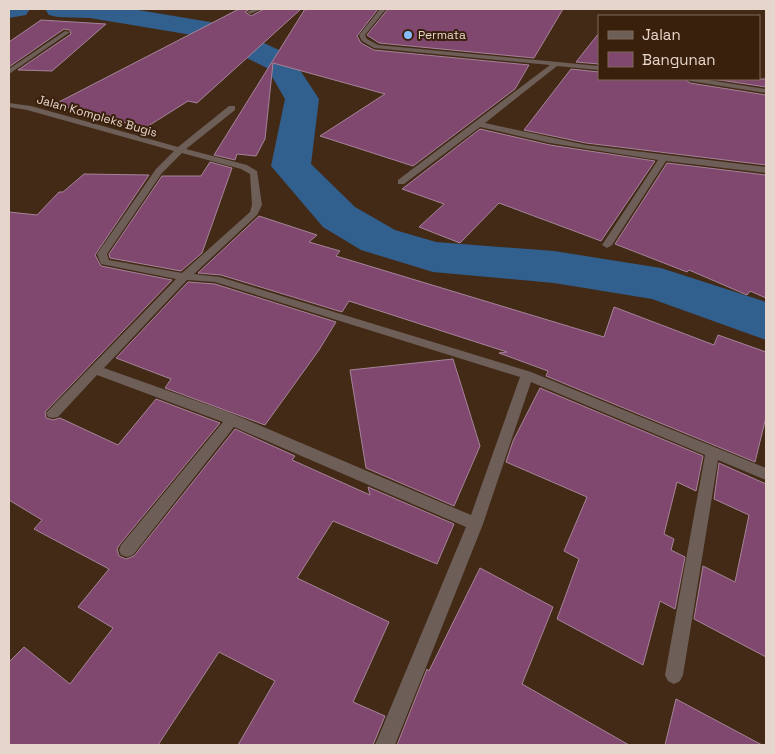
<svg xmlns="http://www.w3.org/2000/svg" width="775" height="754" viewBox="0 0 775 754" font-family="'Space Grotesk',sans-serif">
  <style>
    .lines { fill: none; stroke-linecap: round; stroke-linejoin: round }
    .river { fill: #315f8e; fill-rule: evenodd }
    .building { fill: #80486e; stroke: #a58499 }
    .minor { fill: #6d5e57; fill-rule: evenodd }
    .poi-dot { fill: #87bbfb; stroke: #39200d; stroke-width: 2 }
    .labels { text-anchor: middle; stroke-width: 4; stroke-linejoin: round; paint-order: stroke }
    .far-poi-label { font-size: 12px; fill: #e6d5ca; stroke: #39200d; text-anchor: start }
    .far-street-label { font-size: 12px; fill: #e6d5ca; stroke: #39200d }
  </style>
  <rect width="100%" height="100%" fill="#432a17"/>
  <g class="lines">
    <path class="river" d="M 9,9 L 30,9 L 26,15 L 9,18 Z
      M 45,9 L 132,9 L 222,24 L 290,55 L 319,99 L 311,164 L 355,207 L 395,230 L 436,242 L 554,251 L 661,268 L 766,302 L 766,340 L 652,299 L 554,283 L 433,272 L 361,250 L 323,227 L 271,166 L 285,99 L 267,68 L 204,37 L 90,18 L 58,17 L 49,15 Z"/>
  </g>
  <path class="building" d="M 239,9 L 250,9 L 245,12 L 251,16 L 264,9 L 301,9 L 197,103 L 188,101 L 145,128 L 55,104 Z
    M 305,9 L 378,9 L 357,36 L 361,43 L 374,50 L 529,65 L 515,89 L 413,166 L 320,136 L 385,94 L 273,63 L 265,139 L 256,156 L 237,154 L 235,160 L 214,155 Z
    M 388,9 L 563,9 L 534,58 L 379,43 L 367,35 Z
    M 41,20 L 106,24 L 52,71 L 18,70 L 71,34 L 70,30 L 64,29 L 9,67 L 9,42 Z
    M 599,33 L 599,64 L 576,62 Z
    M 571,69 L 599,72 L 599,79 L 685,79 L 690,83 L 766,95 L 766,165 L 586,143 L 524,130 Z
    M 713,79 L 766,79 L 766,87 Z
    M 480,129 L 550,145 L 655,161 L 601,241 L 499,203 L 460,243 L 419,227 L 444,204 L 402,189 Z
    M 210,162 L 232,168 L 202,253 L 181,271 L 110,258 L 109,254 L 162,176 L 201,176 Z
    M 667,163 L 766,175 L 766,298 L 750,291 L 747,295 L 689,270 L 687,272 L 615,244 Z
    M 84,174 L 149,175 L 95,255 L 101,266 L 172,280 L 45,412 L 46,418 L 53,420 L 60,418 L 118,445 L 156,399 L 220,423 L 120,544 L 117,549 L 119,556 L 126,559 L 134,556 L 235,429 L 295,456 L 292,460 L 370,495 L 368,487 L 454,524 L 437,564 L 333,521 L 297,578 L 389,622 L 353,702 L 385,716 L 373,745 L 238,745 L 275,681 L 219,652 L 158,745 L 9,745 L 9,662 L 24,647 L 70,684 L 113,628 L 78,607 L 109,569 L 34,529 L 42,520 L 9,500 L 9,212 L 37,215 L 59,192 L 63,192 Z
    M 259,216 L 317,235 L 309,242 L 340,251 L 336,256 L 604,337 L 614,307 L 714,345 L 718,335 L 766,352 L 766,417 L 755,462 L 546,376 L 548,371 L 499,353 L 507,352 L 349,301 L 342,312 L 221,275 L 198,273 Z
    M 188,282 L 215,284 L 336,322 L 319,350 L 265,425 L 165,388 L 171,379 L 116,358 Z
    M 453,359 L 480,446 L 454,506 L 366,468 L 350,370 Z
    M 540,388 L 703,456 L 696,491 L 677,482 L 664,534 L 674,539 L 671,550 L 685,557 L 675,609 L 660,601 L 643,665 L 557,619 L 579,559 L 564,551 L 587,497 L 506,462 L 513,441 Z
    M 719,463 L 766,484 L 766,657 L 694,619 L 703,566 L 735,582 L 749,515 L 714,499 Z
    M 480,568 L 553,607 L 522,684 L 629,745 L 397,745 L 427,669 L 429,671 Z
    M 676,699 L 762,745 L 665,745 Z"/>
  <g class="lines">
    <path class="minor" d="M 254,9 L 262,9 L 250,14 L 247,12 Z
      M 380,9 L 386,9 L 365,35 L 367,39 L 378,45 L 599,66 L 599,70 L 557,66 L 485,123 L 586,145 L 766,167 L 766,173 L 666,161 L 612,245 L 607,248 L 602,245 L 658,160 L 550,143 L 480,127 L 404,184 L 398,184 L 398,180 L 550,65 L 374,48 L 362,41 L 359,35 Z
      M 65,31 L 70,32 L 9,74 L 9,69 Z
      M 687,79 L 702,79 L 766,89 L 766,93 L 690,81 Z
      M 9,103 L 31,106 L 178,147 L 229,106 L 235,106 L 235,110 L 186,149 L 247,165 L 257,171 L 262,205 L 257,215 L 194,274 L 220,277 L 531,372 L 766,468 L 766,480 L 718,460 L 683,675 L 680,681 L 674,684 L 668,681 L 665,675 L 705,455 L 531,382 L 483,524 L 395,745 L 375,745 L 466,527 L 234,427 L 133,555 L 127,557 L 121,555 L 119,550 L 121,545 L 223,422 L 97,375 L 58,417 L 53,418 L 48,417 L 46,413 L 176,279 L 101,264 L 97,254 L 156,169 L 174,151 L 27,110 L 9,107 ZM 182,153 L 241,169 L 250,174 L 252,205 L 250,212 L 182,273 L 109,260 L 107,254 L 162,173 ZM 187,280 L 215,282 L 520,377 L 471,515 L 228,412 L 104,368 Z"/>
  </g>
  <circle class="poi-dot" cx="408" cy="35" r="5"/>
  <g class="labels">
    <g class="far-poi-label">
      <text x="418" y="39">Permata</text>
    </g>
    <g class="far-street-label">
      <text transform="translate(97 116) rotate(16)" y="4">Jalan Kompleks Bugis</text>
    </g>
  </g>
  <rect width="775" height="754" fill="none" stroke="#e6d5ca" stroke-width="20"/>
  <rect x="598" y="15" width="162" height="65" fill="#39200d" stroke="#7e6859"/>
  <rect x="608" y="31" width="25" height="8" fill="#6d5e57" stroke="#7e6859"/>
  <text x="642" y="40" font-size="15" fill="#e6d5ca">Jalan</text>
  <rect x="608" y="52" width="25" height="15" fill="#80486e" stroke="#7e6859"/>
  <text x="642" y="65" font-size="15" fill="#e6d5ca">Bangunan</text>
</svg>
